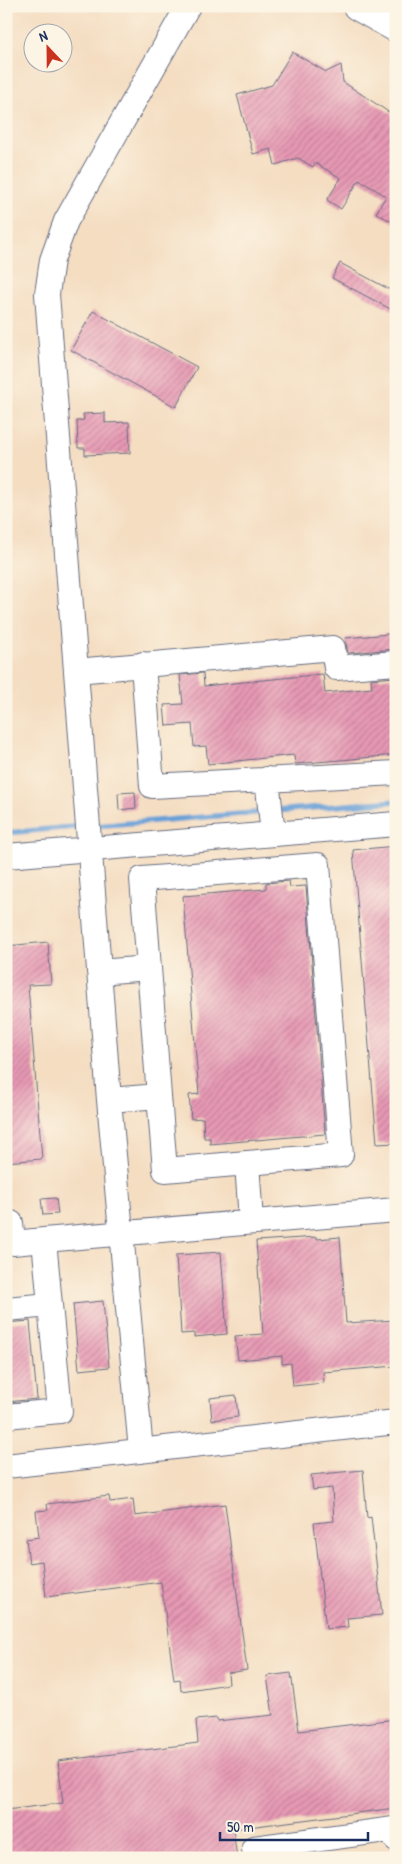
<svg xmlns="http://www.w3.org/2000/svg" width="402" height="1864" viewBox="0 0 402 1864" font-family="'Patrick Hand',sans-serif">
  <style>
    .lines { fill: none; stroke-linecap: round; stroke-linejoin: round }
    .stream { stroke: #69a0d7; stroke-width: 5.5 }
    .building { fill: url(#building-hatch) }
    .minor-casing { stroke: #676c81; stroke-width: 26 }
    .highway-casing { stroke: #676c81; stroke-width: 30 }
    .minor { stroke: #fff; stroke-width: 24 }
    .highway { stroke: #fff; stroke-width: 28 }
  </style>
  <defs>
    <pattern id="building-hatch" width="6" height="6" patternUnits="userSpaceOnUse" patternTransform="scale(1.25)"><rect width="6" height="6" fill="#e899b4"/><path d="M-1 1l2-2M0 6l6-6M5 7l2-2" fill="none" stroke="#bb7d96"/></pattern>
  </defs>
  <rect width="100%" height="100%" fill="#fcf5e5"/>
  <filter id="ink" filterUnits="userSpaceOnUse"><feTurbulence type="fractalNoise" baseFrequency=".02" numOctaves="2"/><feDisplacementMap in="SourceGraphic" scale="10" xChannelSelector="R" yChannelSelector="G"/><feConvolveMatrix kernelMatrix="1 2 1 2 8 2 1 2 1" color-interpolation-filters="sRGB"/></filter>
  <filter id="wash" filterUnits="userSpaceOnUse"><feTurbulence type="fractalNoise" baseFrequency=".0096" numOctaves="4" result="noise"/><feDisplacementMap in="SourceGraphic" scale="20" xChannelSelector="R" yChannelSelector="G"/><feGaussianBlur stdDeviation="1.12" result="paint"/><feColorMatrix in="noise" values="0 0 0 0 0 0 0 0 0 0 0 0 0 0 0 0 0 1.4 0 .05"/><feComposite in="paint" operator="in"/></filter>
  <g filter="url(#wash)">
    <rect width="100%" height="100%" fill="#f4ddc1"/>
    <g class="lines">
      <path class="stream" d="M 275,811 L 396,801
        M 93,826 L 266,812
        M 6,833 L 84,826"/>
    </g>
    <g id="blocks">
      <path class="building" d="M 292,52 L 326,72 L 341,65 L 343,82 L 396,117 L 396,224 L 376,213 L 386,196 L 359,180 L 341,209 L 327,200 L 341,178 L 315,163 L 313,167 L 298,158 L 275,165 L 271,149 L 253,154 L 237,95 L 272,85 Z
        M 340,263 L 396,293 L 396,312 L 332,278 Z
        M 93,311 L 197,367 L 176,407 L 71,350 Z
        M 105,413 L 105,423 L 129,422 L 130,453 L 85,455 L 85,448 L 78,448 L 77,421 L 84,420 L 83,414 Z
        M 388,634 L 396,634 L 396,649 L 348,653 L 345,638 Z
        M 203,673 L 204,686 L 323,674 L 325,693 L 372,688 L 371,679 L 396,677 L 396,755 L 295,764 L 294,755 L 208,764 L 206,746 L 194,747 L 192,724 L 166,726 L 164,705 L 183,704 L 180,675 Z
        M 135,792 L 136,808 L 119,810 L 118,793 Z
        M 396,846 L 396,1143 L 377,1144 L 353,850 Z
        M 289,881 L 290,887 L 306,886 L 325,1134 L 210,1144 L 210,1138 L 204,1138 L 203,1118 L 191,1119 L 189,1095 L 199,1094 L 183,896 L 266,889 L 266,883 Z
        M 48,942 L 51,984 L 28,985 L 42,1159 L 6,1162 L 6,946 Z
        M 56,1198 L 58,1214 L 43,1215 L 41,1199 Z
        M 317,1237 L 317,1239 L 340,1237 L 346,1323 L 396,1320 L 396,1366 L 323,1372 L 324,1383 L 293,1386 L 291,1363 L 282,1364 L 282,1356 L 238,1360 L 235,1336 L 263,1334 L 256,1241 Z
        M 221,1252 L 227,1334 L 194,1337 L 194,1333 L 181,1334 L 176,1255 Z
        M 103,1301 L 109,1367 L 79,1370 L 73,1304 Z
        M 30,1321 L 37,1399 L 6,1402 L 6,1323 Z
        M 236,1395 L 238,1417 L 212,1420 L 210,1398 Z
        M 363,1470 L 367,1518 L 371,1517 L 382,1615 L 347,1618 L 348,1627 L 326,1629 L 314,1523 L 334,1521 L 332,1488 L 313,1490 L 311,1475 Z
        M 109,1496 L 110,1502 L 133,1499 L 135,1516 L 225,1504 L 247,1670 L 228,1673 L 229,1684 L 181,1691 L 180,1679 L 174,1680 L 161,1582 L 46,1597 L 42,1561 L 29,1563 L 26,1539 L 39,1537 L 36,1511 L 48,1510 L 47,1504 Z
        M 291,1673 L 299,1731 L 396,1719 L 396,1808 L 233,1829 L 237,1858 L 6,1858 L 6,1810 L 63,1803 L 58,1761 L 198,1743 L 196,1720 L 217,1718 L 217,1721 L 273,1715 L 267,1676 Z"/>
    </g>
  </g>
  <g filter="url(#ink)">
    <use href="#blocks" fill-opacity="0" stroke="#676c81" stroke-width="1"/>
    <g class="lines">
      <g class="minor-casing">
        <path id="minor" d="M 143,664 L 152,786 L 396,773
          M 76,671 L 333,648 L 336,668 L 396,663
          M 267,779 L 273,834
          M 6,856 L 396,824
          M 149,968 L 142,879 L 318,865 L 341,1155 L 247,1163
          M 99,972 L 149,968 L 159,1096 L 109,1100
          M 159,1096 L 165,1170 L 247,1163 L 251,1221
          M 6,1223 L 11,1223 L 13,1243 L 44,1240
          M 50,1305 L 44,1240 L 396,1210
          M 6,1309 L 50,1305 L 60,1411 L 6,1416
          M 141,1451 L 109,1100 L 47,294 L 52,260 L 66,221 L 188,6
          M 6,1466 L 396,1422
          M 255,1858 L 254,1848 L 394,1829 L 396,1839"/>
      </g>
      <g class="highway-casing">
        <path id="highway" d="M 357,6 L 396,28"/>
      </g>
      <use href="#minor" class="minor"/>
      <use href="#highway" class="highway"/>
    </g>
  </g>
  <rect width="402" height="1864" fill="none" stroke="#fcf5e5" stroke-width="25"/>
  <g transform="translate(48 48) rotate(338)"><circle r="24" fill="#fcf5e5" stroke="#a2a6af"/>
  <path d="M0-4L9 19L0 12L-9 19Z" fill="#c8321e"/>
  <text y="-8" font-size="14" font-weight="bold" text-anchor="middle" fill="#1b2f5e">N</text>
  </g>
  <path d="M220 1832v8h148v-8" fill="none" stroke="#1b2f5e" stroke-width="2.5"/>
  <text x="227" y="1832" font-size="15" fill="#1b2f5e" stroke="#fcf5e5" stroke-width="4" paint-order="stroke">50 m</text>
</svg>
